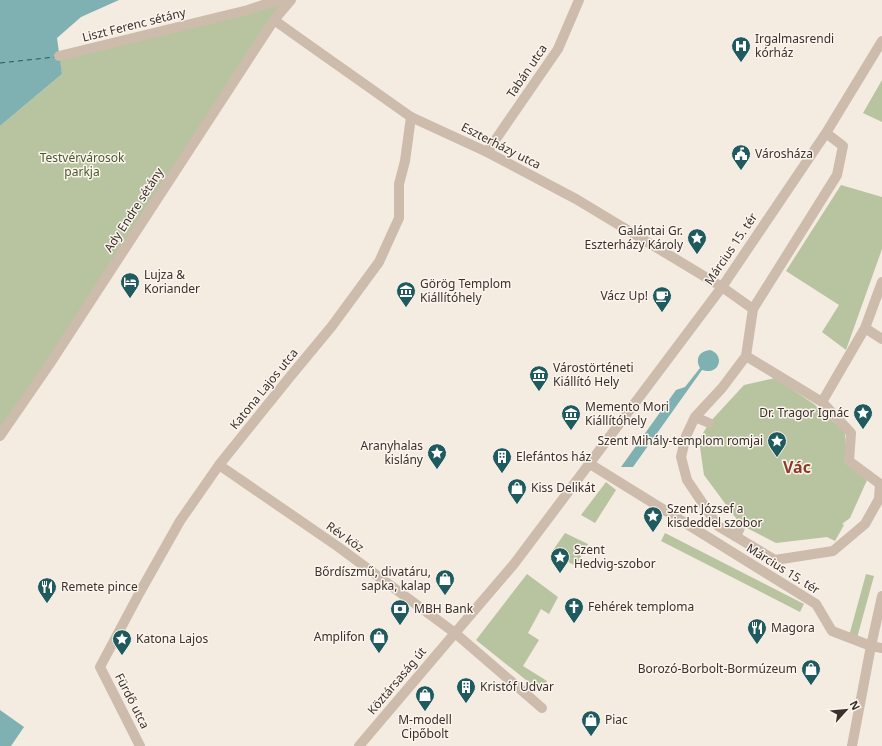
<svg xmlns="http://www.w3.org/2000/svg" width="882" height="746" viewBox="0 0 882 746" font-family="'Noto Sans',sans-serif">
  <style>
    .green { fill: #b8c4a0 }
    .water { fill: #7fb0b2 }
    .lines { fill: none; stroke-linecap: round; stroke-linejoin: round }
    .ferry { stroke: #1f5a5e; stroke-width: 1; stroke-dasharray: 5 4; stroke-linecap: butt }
    .pedestrian { stroke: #cdbbac; stroke-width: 10 }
    .minor { stroke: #cdbbac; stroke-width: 10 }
    .labels { text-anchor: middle; stroke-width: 3; stroke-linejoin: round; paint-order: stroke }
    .street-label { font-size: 12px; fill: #3b302b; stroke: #fbf5ee }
    .poi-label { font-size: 12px; fill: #3b302b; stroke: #fbf5ee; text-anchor: start }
    .park-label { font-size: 12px; fill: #4a5a2e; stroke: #fbf5ee }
    .district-label { font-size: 16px; font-weight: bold; fill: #8c3b22; stroke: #fbf5ee }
  </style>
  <rect width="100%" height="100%" fill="#f4ebe1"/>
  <path class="green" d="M 285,0 L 0,436 L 0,126 L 62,74 L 59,56 Z
    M 882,80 L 882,122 L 863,113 Z
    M 841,185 L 882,197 L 882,249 L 846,350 L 822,332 L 839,305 L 786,271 Z
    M 775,378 L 814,404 L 845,432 L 846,450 L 844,462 L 868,478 L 850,518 L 842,524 L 844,525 L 835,541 L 827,537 L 776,543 L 741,525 L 704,475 L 699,440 L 709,423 L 744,385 Z
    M 606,482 L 616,490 L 595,523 L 581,515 Z
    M 565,533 L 588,544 L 576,566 L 551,553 Z
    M 665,533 L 804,604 L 800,612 L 661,541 Z
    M 527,574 L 558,597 L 549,614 L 541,609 L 528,633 L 539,640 L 523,666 L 547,681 L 541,692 L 476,640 Z
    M 866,574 L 874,576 L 857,638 L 849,636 Z"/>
  <path class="water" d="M 0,0 L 119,0 L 81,17 L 57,38 L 62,74 L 0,126 Z
    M 710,350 C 726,355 719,376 702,370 L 633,467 L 621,467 L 676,390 L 685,387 L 700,368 C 695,359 699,351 710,350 Z
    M 0,710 L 24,727 L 11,746 L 0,746 Z"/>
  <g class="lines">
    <path class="ferry" d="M 0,63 L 55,57"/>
    <path class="pedestrian" d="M 274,20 L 302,40 L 411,117 L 487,152 L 576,199 L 722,287 L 753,309 L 746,356 L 722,388 L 695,417 L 686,436 L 681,457 L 687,480 L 718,526 L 775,560 L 833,551 L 865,524 L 879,499 L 880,484 L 849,461 L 851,433 L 822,402 L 865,328 L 882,282
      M 753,309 L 837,175 L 843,146 L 826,133
      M 865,328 L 882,339
      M 746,356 L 822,402
      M 695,417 L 709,423
      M 590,464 L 816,604 L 832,631 L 871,646 L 882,596
      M 736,537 L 741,525
      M 455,633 L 514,564 L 722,287 L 826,133 L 882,41
      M 852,746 L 871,646 L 882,648"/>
    <path class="minor" d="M 59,56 L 248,10 L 269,3 L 285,0
      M 487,152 L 558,49 L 579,0
      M 0,436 L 49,365 L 274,20 L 291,0
      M 219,465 L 337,546 L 455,633 L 542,708
      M 140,746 L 100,667 L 140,592 L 180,521 L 219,465 L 289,378 L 332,326 L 379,262 L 399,218 L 399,184 L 405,161 L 411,117
      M 359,746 L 455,633"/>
  </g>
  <defs>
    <g id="hospital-pin" transform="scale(1)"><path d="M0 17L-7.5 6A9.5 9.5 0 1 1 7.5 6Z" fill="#1f5a5e" stroke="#fbf5ee"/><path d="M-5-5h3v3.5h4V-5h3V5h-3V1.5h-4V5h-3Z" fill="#fff"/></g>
    <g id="civic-pin" transform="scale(1)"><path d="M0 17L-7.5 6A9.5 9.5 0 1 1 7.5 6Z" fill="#1f5a5e" stroke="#fbf5ee"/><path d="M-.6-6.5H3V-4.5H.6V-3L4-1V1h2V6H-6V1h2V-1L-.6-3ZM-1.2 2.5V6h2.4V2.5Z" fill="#fff"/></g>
    <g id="sight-pin" transform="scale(1)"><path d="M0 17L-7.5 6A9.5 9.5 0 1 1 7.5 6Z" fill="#1f5a5e" stroke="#fbf5ee"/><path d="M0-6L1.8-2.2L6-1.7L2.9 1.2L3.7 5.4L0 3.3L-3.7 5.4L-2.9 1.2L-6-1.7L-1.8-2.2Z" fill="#fff"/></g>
    <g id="hotel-pin" transform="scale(1)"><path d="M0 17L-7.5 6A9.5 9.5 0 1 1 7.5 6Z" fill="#1f5a5e" stroke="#fbf5ee"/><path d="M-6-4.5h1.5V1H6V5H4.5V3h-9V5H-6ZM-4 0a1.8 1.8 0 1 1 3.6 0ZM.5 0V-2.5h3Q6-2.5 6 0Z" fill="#fff"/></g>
    <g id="museum-pin" transform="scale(1)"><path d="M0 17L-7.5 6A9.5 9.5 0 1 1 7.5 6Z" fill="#1f5a5e" stroke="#fbf5ee"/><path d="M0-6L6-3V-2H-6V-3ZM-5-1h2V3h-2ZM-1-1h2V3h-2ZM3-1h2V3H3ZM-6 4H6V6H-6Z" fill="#fff"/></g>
    <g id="cafe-pin" transform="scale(1)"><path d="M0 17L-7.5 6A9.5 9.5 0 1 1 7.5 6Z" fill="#1f5a5e" stroke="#fbf5ee"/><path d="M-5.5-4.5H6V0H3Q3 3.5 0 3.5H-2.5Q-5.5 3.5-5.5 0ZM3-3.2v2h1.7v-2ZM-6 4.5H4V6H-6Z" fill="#fff"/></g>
    <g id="building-pin" transform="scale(1)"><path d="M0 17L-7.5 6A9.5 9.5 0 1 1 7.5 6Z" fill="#1f5a5e" stroke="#fbf5ee"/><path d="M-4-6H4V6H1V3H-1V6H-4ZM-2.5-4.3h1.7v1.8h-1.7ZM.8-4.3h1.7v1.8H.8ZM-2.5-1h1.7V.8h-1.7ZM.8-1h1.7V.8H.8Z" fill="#fff"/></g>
    <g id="shop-pin" transform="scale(1)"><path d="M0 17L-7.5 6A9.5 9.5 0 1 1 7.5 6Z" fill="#1f5a5e" stroke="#fbf5ee"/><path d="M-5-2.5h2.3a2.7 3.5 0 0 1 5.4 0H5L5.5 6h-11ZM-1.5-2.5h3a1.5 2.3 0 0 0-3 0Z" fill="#fff"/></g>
    <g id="restaurant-pin" transform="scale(1)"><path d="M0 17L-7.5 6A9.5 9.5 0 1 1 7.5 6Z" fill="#1f5a5e" stroke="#fbf5ee"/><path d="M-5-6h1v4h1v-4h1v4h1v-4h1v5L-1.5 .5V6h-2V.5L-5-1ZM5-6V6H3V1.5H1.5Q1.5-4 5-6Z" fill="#fff"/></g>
    <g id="church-pin" transform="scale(1)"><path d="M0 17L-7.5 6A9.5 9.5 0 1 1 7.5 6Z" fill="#1f5a5e" stroke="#fbf5ee"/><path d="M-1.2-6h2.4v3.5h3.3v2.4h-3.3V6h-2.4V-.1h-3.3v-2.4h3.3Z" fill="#fff"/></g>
    <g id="bank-pin" transform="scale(1)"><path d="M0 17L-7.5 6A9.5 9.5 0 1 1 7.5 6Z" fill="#1f5a5e" stroke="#fbf5ee"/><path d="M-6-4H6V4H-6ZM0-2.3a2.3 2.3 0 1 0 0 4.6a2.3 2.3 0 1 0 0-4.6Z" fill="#fff"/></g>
  </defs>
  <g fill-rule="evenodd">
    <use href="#hospital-pin" x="741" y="46"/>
    <use href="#civic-pin" x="741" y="154"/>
    <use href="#sight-pin" x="697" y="238"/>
    <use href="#hotel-pin" x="130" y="282"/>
    <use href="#museum-pin" x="406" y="291"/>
    <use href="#cafe-pin" x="662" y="296"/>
    <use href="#museum-pin" x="539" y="375"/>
    <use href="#sight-pin" x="863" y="413"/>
    <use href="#museum-pin" x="571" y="414"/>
    <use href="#sight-pin" x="777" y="441"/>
    <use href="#sight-pin" x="437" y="453"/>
    <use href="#building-pin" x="502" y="457"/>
    <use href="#shop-pin" x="517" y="488"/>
    <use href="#sight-pin" x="653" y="516"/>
    <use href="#sight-pin" x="560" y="557"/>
    <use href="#shop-pin" x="445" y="579"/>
    <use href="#restaurant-pin" x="47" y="587"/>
    <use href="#church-pin" x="574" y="607"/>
    <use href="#bank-pin" x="400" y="609"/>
    <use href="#restaurant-pin" x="757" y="628"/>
    <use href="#shop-pin" x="379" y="637"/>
    <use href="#sight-pin" x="122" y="639"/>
    <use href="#shop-pin" x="811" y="669"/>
    <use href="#building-pin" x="466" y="687"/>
    <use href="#shop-pin" x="425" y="695"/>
    <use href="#shop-pin" x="591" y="720"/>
  </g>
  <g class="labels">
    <g class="street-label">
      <text transform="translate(134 25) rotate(-14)" y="4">Liszt Ferenc sétány</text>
      <text transform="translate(527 71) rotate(-56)" y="4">Tabán utca</text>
      <text transform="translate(501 146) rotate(27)" y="4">Eszterházy utca</text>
      <text transform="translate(134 210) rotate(-57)" y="4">Ady Endre sétány</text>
      <text transform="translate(731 249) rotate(-56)" y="4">Március 15. tér</text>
      <text transform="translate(264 389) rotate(-51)" y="4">Katona Lajos utca</text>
      <text transform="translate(345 537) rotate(35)" y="4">Rév köz</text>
      <text transform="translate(783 569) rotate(32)" y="4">Március 15. tér</text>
      <text transform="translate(397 681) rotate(-50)" y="4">Köztársaság út</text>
      <text transform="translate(132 701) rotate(63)" y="4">Fürdő utca</text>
    </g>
    <g class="poi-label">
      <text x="755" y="43">Irgalmasrendi<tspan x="755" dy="14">kórház</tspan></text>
      <text x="755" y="158">Városháza</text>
      <text x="683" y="235" text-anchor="end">Galántai Gr.<tspan x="683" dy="14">Eszterházy Károly</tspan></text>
      <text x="144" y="279">Lujza &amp;<tspan x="144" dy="14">Koriander</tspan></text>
      <text x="420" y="288">Görög Templom<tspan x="420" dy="14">Kiállítóhely</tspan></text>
      <text x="648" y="300" text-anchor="end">Vácz Up!</text>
      <text x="553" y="372">Várostörténeti<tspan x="553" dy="14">Kiállító Hely</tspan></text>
      <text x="585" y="411">Memento Mori<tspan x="585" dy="14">Kiállítóhely</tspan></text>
      <text x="849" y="417" text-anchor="end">Dr. Tragor Ignác</text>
      <text x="763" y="445" text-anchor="end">Szent Mihály-templom romjai</text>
      <text x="423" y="450" text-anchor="end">Aranyhalas<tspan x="423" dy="14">kislány</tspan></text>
      <text x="516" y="461">Elefántos ház</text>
      <text x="531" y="492">Kiss Delikát</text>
      <text x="667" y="513">Szent József a<tspan x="667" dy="14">kisdeddel szobor</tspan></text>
      <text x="574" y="554">Szent<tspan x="574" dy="14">Hedvig-szobor</tspan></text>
      <text x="431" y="576" text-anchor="end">Bőrdíszmű, divatáru,<tspan x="431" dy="14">sapka, kalap</tspan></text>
      <text x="61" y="591">Remete pince</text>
      <text x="588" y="611">Fehérek temploma</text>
      <text x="414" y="613">MBH Bank</text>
      <text x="771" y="632">Magora</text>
      <text x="365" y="641" text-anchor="end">Amplifon</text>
      <text x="136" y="643">Katona Lajos</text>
      <text x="797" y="673" text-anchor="end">Borozó-Borbolt-Bormúzeum</text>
      <text x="480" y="691">Kristóf Udvar</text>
      <text x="425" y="724" text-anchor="middle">M-modell<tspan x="425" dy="14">Cipőbolt</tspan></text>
      <text x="605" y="724">Piac</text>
    </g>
    <g class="park-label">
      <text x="82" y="162">Testvérvárosok<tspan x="82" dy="14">parkja</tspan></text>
    </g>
    <g class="district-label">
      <text x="797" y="473">Vác</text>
    </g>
  </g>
  <g transform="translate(846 710) rotate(63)" stroke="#fbf5ee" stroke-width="3" paint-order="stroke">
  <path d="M0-3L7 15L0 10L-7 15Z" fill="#3b302b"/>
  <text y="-6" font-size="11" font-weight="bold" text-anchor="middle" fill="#3b302b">N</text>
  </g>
</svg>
